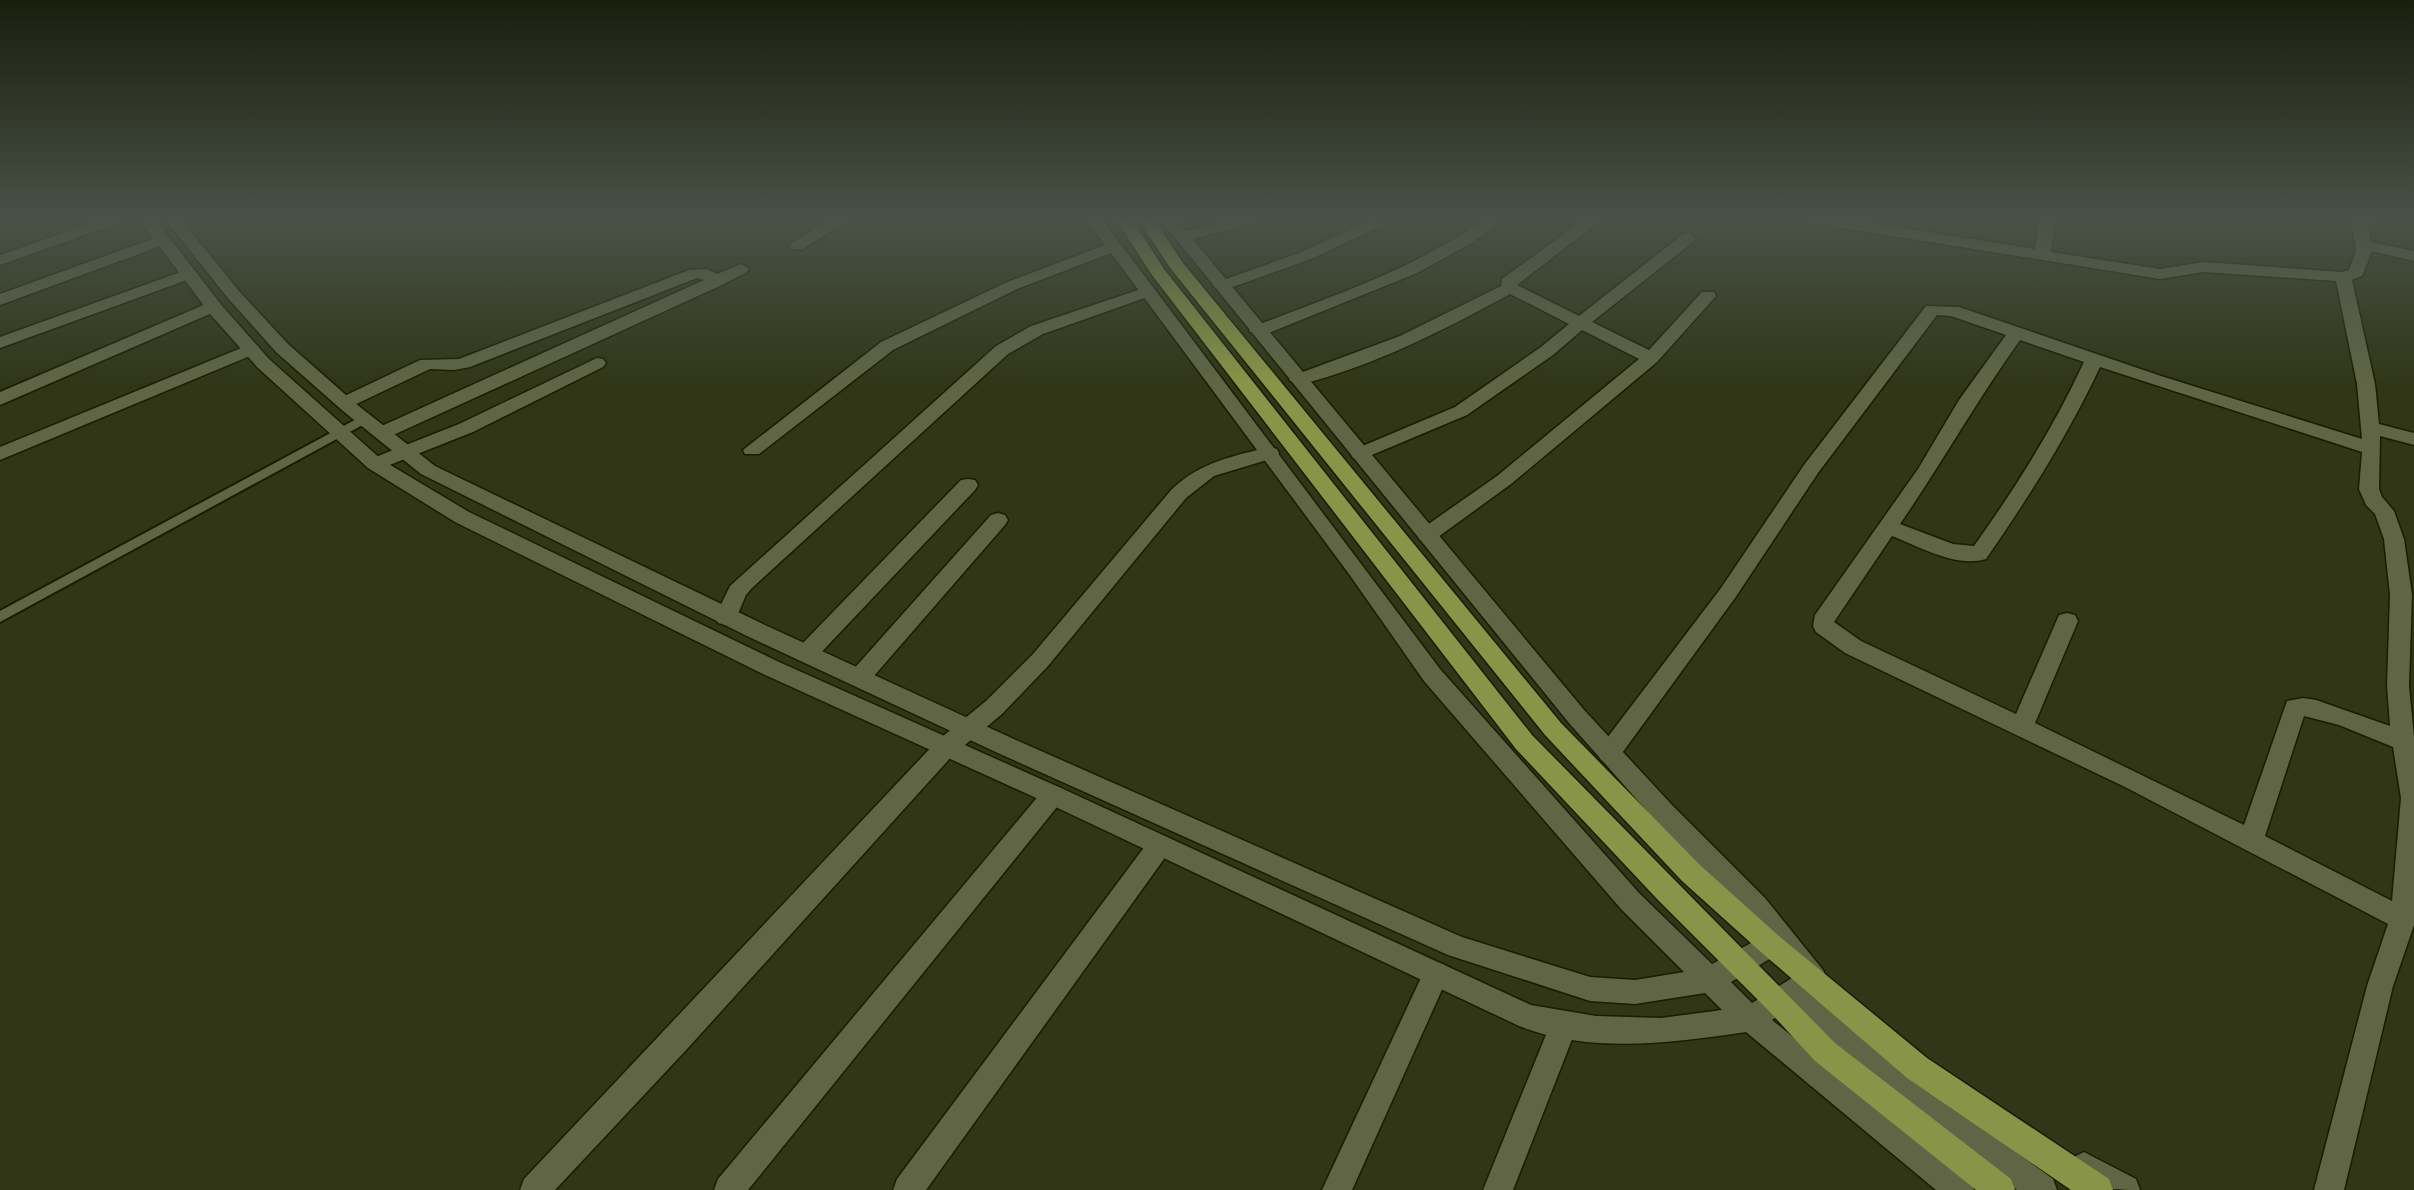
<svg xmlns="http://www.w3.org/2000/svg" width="2414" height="1190" viewBox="0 0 2414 1190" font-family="'DejaVu Sans',sans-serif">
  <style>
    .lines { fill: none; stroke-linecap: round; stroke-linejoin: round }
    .lane-casing { stroke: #191d01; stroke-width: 4 }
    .street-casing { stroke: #191d01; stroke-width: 3 }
    .secondary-casing { stroke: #191d01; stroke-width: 3 }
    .primary-casing { stroke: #191d01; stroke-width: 3 }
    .lane { fill: #5f6545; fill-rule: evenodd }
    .street { fill: #5f6545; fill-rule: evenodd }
    .secondary { fill: #5f6545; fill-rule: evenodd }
    .primary { fill: #889447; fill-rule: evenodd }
  </style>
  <rect width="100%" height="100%" fill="#303617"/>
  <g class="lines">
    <g class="lane-casing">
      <path id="lane" d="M 364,415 L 368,416 L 370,419 L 368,422 L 0,622 L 0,611 Z"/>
    </g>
    <g class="street-casing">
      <path id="street" d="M 105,218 L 127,218 L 124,221 L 0,265 L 0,255 Z
        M 833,218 L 851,218 L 803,249 L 791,249 L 789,246 L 791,243 Z
        M 1238,218 L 1263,218 L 1260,221 L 1182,242 L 1174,237 L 1176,234 Z
        M 1486,218 L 1504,218 L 1475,241 L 1417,273 L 1264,335 L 1258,336 L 1249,331 L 1252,327 C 1333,296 1415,269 1486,218 Z
        M 1586,218 L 1604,218 L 1517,285 L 1579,316 L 1682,235 L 1688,233 L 1696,238 L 1694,241 L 1592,322 L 1649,350 L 1702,292 L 1714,292 L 1716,296 L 1657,362 L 1511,484 L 1434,540 L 1420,540 L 1417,535 L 1420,530 L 1497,476 L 1639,359 L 1582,330 L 1553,355 L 1467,415 L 1360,460 L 1353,458 L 1351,454 L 1353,450 L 1455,407 L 1541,347 L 1569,324 L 1510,294 C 1444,330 1372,367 1298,385 L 1289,380 L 1292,376 L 1400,336 L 1501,286 L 1502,279 Z
        M 1805,218 L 1840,218 L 2035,249 L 2040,218 L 2056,218 L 2051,252 L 2160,269 L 2204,262 L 2342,272 L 2349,270 L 2356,251 L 2352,227 L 2356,218 L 2372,218 L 2368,227 L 2371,242 L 2414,251 L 2414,261 L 2372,251 L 2362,276 L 2352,280 L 2375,384 L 2379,424 L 2414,433 L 2414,445 L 2380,436 L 2379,489 L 2382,497 L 2394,511 L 2404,539 L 2412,595 L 2409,686 L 2414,737 L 2414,925 L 2393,986 L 2344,1190 L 2314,1190 L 2367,986 L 2388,924 L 2125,787 L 1845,653 L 1816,632 L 1813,626 L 1815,615 L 1918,469 L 1959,400 L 2006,335 L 1951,316 L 1937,315 L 1818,473 L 1735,598 L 1617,760 L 1609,762 L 1601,760 L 1597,753 L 1601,746 L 1721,588 L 1804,465 L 1926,306 L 1959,307 L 2161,376 L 2362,439 L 2357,384 L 2336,281 L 2204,272 L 2160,279 L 1813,223 ZM 2020,340 L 2084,362 C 2054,427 2016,487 1974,546 L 1953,544 L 1900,524 C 1942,463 1977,400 2020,340 ZM 2100,367 L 2362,452 L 2359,489 L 2366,505 L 2375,514 L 2384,539 L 2390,595 L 2387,686 L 2390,726 L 2316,700 L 2303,698 L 2287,701 L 2244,825 L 2035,723 L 2078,621 L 2075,615 L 2067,613 L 2059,615 L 2016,714 L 1861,641 L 1834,622 L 1892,536 C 1920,547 1956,568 1986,559 C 2029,497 2068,435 2100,367 ZM 2304,716 L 2339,725 L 2393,747 L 2401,798 L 2392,901 L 2265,836 Z
        M 1372,220 L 1377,222 L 1380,225 L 1377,228 L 1311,259 L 1227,289 L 1221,291 L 1213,286 L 1215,283 L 1299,253 Z
        M 163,235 L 171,240 L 169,243 L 0,305 L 0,294 Z
        M 1113,242 L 1121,247 L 1119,250 L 1017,289 L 893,350 L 759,454 L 745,454 L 743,450 L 881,342 L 1005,283 Z
        M 741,264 L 749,269 L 747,272 L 722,285 L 389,437 L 382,439 L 373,433 L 375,429 L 704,280 L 697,278 L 470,367 L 454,370 L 430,369 L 350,407 L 344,409 L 335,403 L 338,399 L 420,360 L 459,359 L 689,270 L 707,269 L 717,274 Z
        M 189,269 L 197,274 L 195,277 L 0,348 L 0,337 Z
        M 1147,287 L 1155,292 L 1153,295 L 1043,334 L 1008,354 L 752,588 L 746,595 L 734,623 L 726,625 L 718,623 L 715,617 L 730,586 L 996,346 L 1031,326 Z
        M 213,301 L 221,306 L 219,310 L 0,405 L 0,392 Z
        M 251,344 L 257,345 L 260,349 L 257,353 L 0,460 L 0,447 Z
        M 597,358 L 603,359 L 606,363 L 603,367 L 473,432 L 382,468 L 368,468 L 365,464 L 368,460 L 459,424 Z
        M 1270,447 L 1277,449 L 1279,453 L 1277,457 L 1214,476 L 1186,498 L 1048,666 L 1002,714 L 953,755 L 688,1048 L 555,1190 L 520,1190 L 524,1179 L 937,741 L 986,701 L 1033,654 L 1172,489 C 1201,462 1233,456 1270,447 Z
        M 968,479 L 975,480 L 978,485 L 975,490 L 814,660 L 806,662 L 798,660 L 795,654 L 798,648 L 961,480 Z
        M 998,513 L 1005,515 L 1008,520 L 1005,525 L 867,684 L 859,686 L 851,684 L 848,678 L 851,672 L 991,515 Z
        M 1053,785 L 1061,788 L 1065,795 L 1061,802 L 748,1190 L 714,1190 L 718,1179 L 1045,788 Z
        M 1160,835 L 1169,838 L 1172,845 L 1169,852 L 926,1190 L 893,1190 L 897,1179 L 1151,838 Z
        M 1436,962 L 1445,965 L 1449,974 L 1352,1190 L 1322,1190 L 1427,965 Z
        M 1795,980 L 1805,983 L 1914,1078 L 2053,1179 L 2057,1190 L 2017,1190 L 1894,1098 L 1785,1001 L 1782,992 L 1785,983 Z
        M 1564,1011 L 1574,1015 L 1578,1024 L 1513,1190 L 1483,1190 L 1554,1015 Z"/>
    </g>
    <g class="secondary-casing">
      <path id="secondary" d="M 138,218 L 154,218 L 223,307 L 269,359 L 382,460 L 469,512 L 779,662 L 1061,788 L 1531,1005 L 1596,1016 L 1661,1018 L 1722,1010 L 1705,993 L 1635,1004 L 1590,1001 L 1448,955 L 1000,754 L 749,637 L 421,474 L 343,411 L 276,352 L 227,297 L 164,218 L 180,218 L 239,291 L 288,344 L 355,403 L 435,466 L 765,625 L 1016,740 L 1462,937 L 1590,977 L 1635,980 L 1684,972 L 1621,909 L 1424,681 L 1349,574 L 1085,218 L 1101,218 L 1440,669 L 1639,893 L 1712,964 L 1764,936 L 1747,914 L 1654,819 L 1569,723 L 1159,218 L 1175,218 L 1585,711 L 1672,805 L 1765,898 L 1823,970 L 1827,979 L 1823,988 L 1772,1020 L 1970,1179 L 1974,1190 L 1936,1190 L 1746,1032 C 1672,1043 1591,1054 1519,1026 L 1045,802 L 763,674 L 455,522 L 368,468 L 257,367 L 211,315 ZM 1778,954 L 1795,976 L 1752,1003 L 1731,982 Z
        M 2084,1152 L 2136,1179 L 2140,1190 C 2114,1190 2081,1190 2069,1167 L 2074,1157 Z"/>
    </g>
    <g class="primary-casing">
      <path id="primary" d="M 1115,218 L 1131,218 L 1164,269 L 1532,735 L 1835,1043 L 2011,1179 L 2015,1190 L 1976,1190 L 1815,1061 L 1770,1012 L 1658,900 L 1516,749 L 1152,275 Z
        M 1137,218 L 1153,218 L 1183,263 L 1561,723 L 1700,865 L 1780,937 L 1927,1058 L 2109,1179 L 2113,1190 L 2071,1190 L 1907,1078 L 1762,953 L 1682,881 L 1545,735 L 1171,269 Z"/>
    </g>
    <use href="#lane" class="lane"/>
    <use href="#street" class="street"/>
    <use href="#secondary" class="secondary"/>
    <use href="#primary" class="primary"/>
  </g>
  <linearGradient id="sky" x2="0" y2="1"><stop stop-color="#1a1e0d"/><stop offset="0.57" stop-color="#485247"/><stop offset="1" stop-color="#485247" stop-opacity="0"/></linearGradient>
  <rect width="2414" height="384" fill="url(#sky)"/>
</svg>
